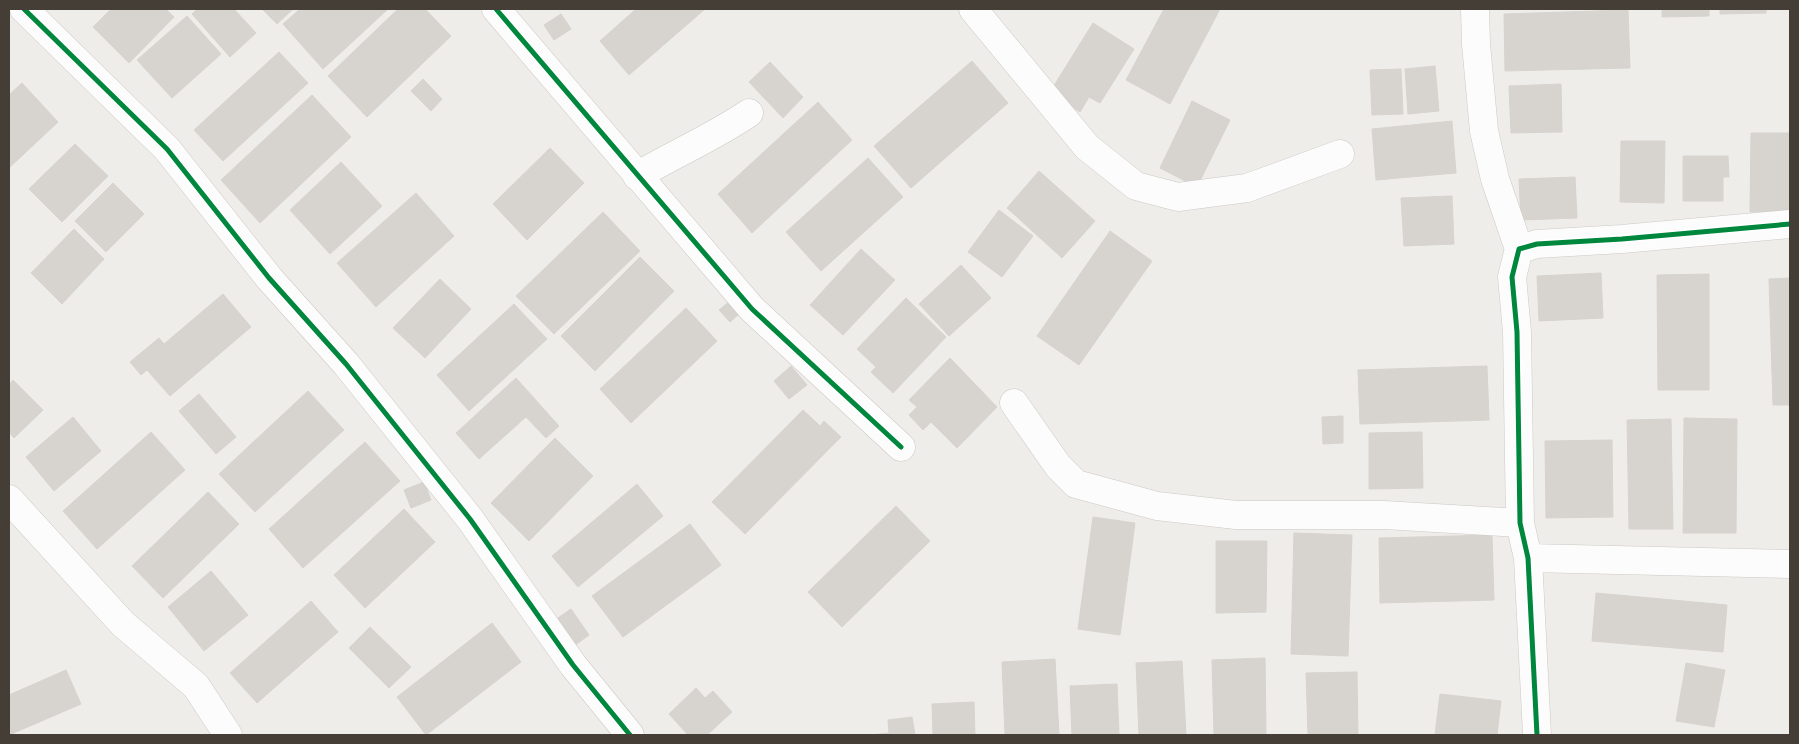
<svg xmlns="http://www.w3.org/2000/svg" width="1799" height="744" viewBox="0 0 1799 744" font-family="'Fira Sans Condensed',sans-serif">
  <style>
    .building { fill: #d7d4d0; stroke: #d7d4cf }
    .lines { fill: none; stroke-linecap: round; stroke-linejoin: round }
    .street-casing { stroke: #ccc9c5; stroke-width: 29 }
    .street { stroke: #fdfcfc; stroke-width: 28 }
    .cycleway-casing { stroke: #fff; stroke-width: 8 }
    .cycleway { stroke: #00873e; stroke-width: 5 }
  </style>
  <rect width="100%" height="100%" fill="#efede9"/>
  <path class="building" d="M 111,9 L 166,9 L 174,17 L 129,63 L 93,27 Z
    M 197,9 L 234,9 L 256,33 L 230,57 L 192,14 Z
    M 262,9 L 293,9 L 277,24 Z
    M 300,9 L 388,9 L 323,69 L 283,24 Z
    M 398,9 L 425,9 L 451,36 L 367,117 L 328,76 Z
    M 636,9 L 705,9 L 629,75 L 600,41 Z
    M 1164,9 L 1220,9 L 1170,104 L 1126,80 Z
    M 1662,9 L 1709,9 L 1709,16 L 1662,17 Z
    M 1720,9 L 1766,9 L 1766,13 L 1720,14 Z
    M 1628,10 L 1630,68 L 1505,71 L 1504,14 Z
    M 561,14 L 571,29 L 554,40 L 544,25 Z
    M 187,16 L 221,54 L 172,98 L 137,60 Z
    M 1093,23 L 1134,49 L 1100,103 L 1089,97 L 1080,112 L 1050,92 Z
    M 279,52 L 308,83 L 223,161 L 194,130 Z
    M 972,61 L 1008,103 L 911,188 L 874,146 Z
    M 770,62 L 803,97 L 783,118 L 749,82 Z
    M 1435,66 L 1439,111 L 1408,114 L 1405,69 Z
    M 1401,69 L 1403,114 L 1372,115 L 1370,70 Z
    M 423,79 L 442,99 L 431,111 L 411,91 Z
    M 22,83 L 58,122 L 9,168 L 9,95 Z
    M 1561,84 L 1562,132 L 1511,133 L 1509,86 Z
    M 312,95 L 351,137 L 260,223 L 221,180 Z
    M 1192,101 L 1230,120 L 1197,187 L 1160,168 Z
    M 818,102 L 852,140 L 752,233 L 718,194 Z
    M 1452,121 L 1456,173 L 1376,180 L 1372,129 Z
    M 1751,133 L 1790,133 L 1790,212 L 1750,212 Z
    M 1621,141 L 1665,141 L 1664,203 L 1620,202 Z
    M 75,144 L 108,176 L 62,222 L 29,189 Z
    M 550,148 L 584,183 L 527,240 L 493,204 Z
    M 1683,156 L 1728,156 L 1729,177 L 1723,177 L 1723,201 L 1683,201 Z
    M 868,158 L 903,197 L 821,271 L 786,232 Z
    M 341,162 L 382,206 L 330,254 L 290,210 Z
    M 1039,171 L 1095,221 L 1062,258 L 1007,208 Z
    M 1575,177 L 1577,218 L 1521,220 L 1519,179 Z
    M 113,183 L 144,214 L 106,252 L 75,221 Z
    M 416,193 L 454,236 L 376,307 L 337,263 Z
    M 1452,196 L 1454,244 L 1404,246 L 1401,198 Z
    M 999,210 L 1033,236 L 1002,277 L 968,252 Z
    M 603,212 L 640,251 L 554,334 L 516,296 Z
    M 74,229 L 104,259 L 62,304 L 31,273 Z
    M 1110,231 L 1152,261 L 1079,365 L 1037,336 Z
    M 861,249 L 895,280 L 843,335 L 810,305 Z
    M 640,257 L 674,291 L 595,371 L 561,336 Z
    M 961,265 L 991,298 L 949,336 L 919,304 Z
    M 1601,273 L 1603,318 L 1539,321 L 1537,276 Z
    M 1709,274 L 1709,390 L 1658,390 L 1657,275 Z
    M 1790,278 L 1790,405 L 1773,405 L 1769,279 Z
    M 440,279 L 471,309 L 425,358 L 393,328 Z
    M 223,294 L 251,327 L 170,396 L 147,370 L 141,375 L 130,362 L 159,338 L 164,344 Z
    M 906,298 L 946,337 L 893,393 L 871,372 L 876,367 L 857,349 Z
    M 729,302 L 739,314 L 730,322 L 719,310 Z
    M 514,304 L 547,339 L 469,411 L 437,375 Z
    M 686,308 L 717,341 L 631,423 L 600,389 Z
    M 950,358 L 997,407 L 957,448 L 931,422 L 923,430 L 909,415 L 917,407 L 909,400 Z
    M 791,366 L 807,385 L 789,399 L 774,381 Z
    M 1487,366 L 1489,420 L 1360,424 L 1358,370 Z
    M 516,378 L 559,426 L 546,438 L 526,417 L 479,459 L 456,433 Z
    M 13,380 L 43,410 L 14,438 L 9,432 L 9,385 Z
    M 308,391 L 344,430 L 255,512 L 219,474 Z
    M 199,394 L 236,437 L 216,454 L 179,411 Z
    M 803,410 L 820,426 L 824,421 L 841,437 L 745,534 L 712,502 Z
    M 1343,416 L 1343,443 L 1323,444 L 1322,417 Z
    M 73,417 L 101,451 L 54,491 L 26,457 Z
    M 1684,418 L 1737,419 L 1736,533 L 1683,533 Z
    M 1671,419 L 1673,529 L 1629,529 L 1627,420 Z
    M 151,432 L 185,470 L 97,549 L 63,511 Z
    M 1422,432 L 1423,488 L 1369,489 L 1369,433 Z
    M 555,438 L 593,476 L 529,541 L 491,503 Z
    M 1612,440 L 1613,517 L 1546,518 L 1545,441 Z
    M 365,442 L 400,481 L 303,568 L 269,529 Z
    M 424,482 L 431,500 L 411,508 L 404,490 Z
    M 637,484 L 663,516 L 578,587 L 552,556 Z
    M 208,492 L 239,524 L 163,598 L 132,566 Z
    M 896,506 L 930,541 L 842,627 L 808,592 Z
    M 404,509 L 435,542 L 365,608 L 334,575 Z
    M 1093,517 L 1135,523 L 1120,635 L 1078,629 Z
    M 690,524 L 721,565 L 623,637 L 592,596 Z
    M 1294,533 L 1352,535 L 1348,656 L 1291,654 Z
    M 1492,535 L 1494,600 L 1380,603 L 1379,538 Z
    M 1216,541 L 1267,541 L 1266,612 L 1216,613 Z
    M 211,571 L 248,615 L 204,651 L 168,607 Z
    M 1596,593 L 1727,605 L 1723,652 L 1592,641 Z
    M 311,601 L 338,632 L 257,703 L 230,673 Z
    M 571,609 L 589,635 L 571,648 L 552,622 Z
    M 492,623 L 521,662 L 426,735 L 397,697 Z
    M 370,627 L 411,667 L 389,688 L 349,648 Z
    M 1265,658 L 1266,735 L 1214,735 L 1212,660 Z
    M 1055,659 L 1059,735 L 1005,735 L 1002,662 Z
    M 1182,661 L 1186,735 L 1139,735 L 1136,663 Z
    M 1686,663 L 1725,670 L 1714,727 L 1676,721 Z
    M 66,670 L 81,704 L 9,735 L 9,695 Z
    M 1357,672 L 1358,735 L 1308,735 L 1306,673 Z
    M 1117,684 L 1119,735 L 1072,735 L 1070,686 Z
    M 696,688 L 705,698 L 713,691 L 732,712 L 707,735 L 688,735 L 669,714 Z
    M 1440,694 L 1501,701 L 1497,735 L 1435,735 Z
    M 974,702 L 975,735 L 933,735 L 932,704 Z
    M 912,717 L 915,735 L 871,735 L 889,733 L 888,720 Z"/>
  <g class="lines">
    <g class="street-casing">
      <path id="street" d="M 24,9 L 167,149 L 269,278 L 346,364 L 470,519 L 573,665 L 630,735
        M 496,9 L 752,309 L 901,447
        M 973,9 L 1087,147 L 1136,186 L 1178,197 L 1247,188 L 1340,154
        M 1475,9 L 1476,44 L 1484,131 L 1495,179 L 1519,249
        M 637,176 C 674,154 714,137 749,113
        M 1014,403 L 1058,466 L 1076,484 L 1157,506 L 1236,515 L 1384,515 L 1520,523
        M 9,499 L 123,624 L 196,686 L 228,735
        M 1528,558 L 1790,564
        M 1537,735 L 1528,558 L 1520,523 L 1517,332 L 1512,277 L 1519,249 L 1537,244 L 1622,239 L 1790,224"/>
    </g>
    <use href="#street" class="street"/>
    <g class="cycleway-casing">
      <path id="cycleway" d="M 24,9 L 167,149 L 269,278 L 346,364 L 470,519 L 573,665 L 630,735
        M 496,9 L 752,309 L 901,447
        M 1537,735 L 1528,558 L 1520,523 L 1517,332 L 1512,277 L 1519,249 L 1537,244 L 1622,239 L 1790,224"/>
    </g>
    <use href="#cycleway" class="cycleway"/>
  </g>
  <rect width="1799" height="744" fill="none" stroke="#453e36" stroke-width="20"/>
</svg>
